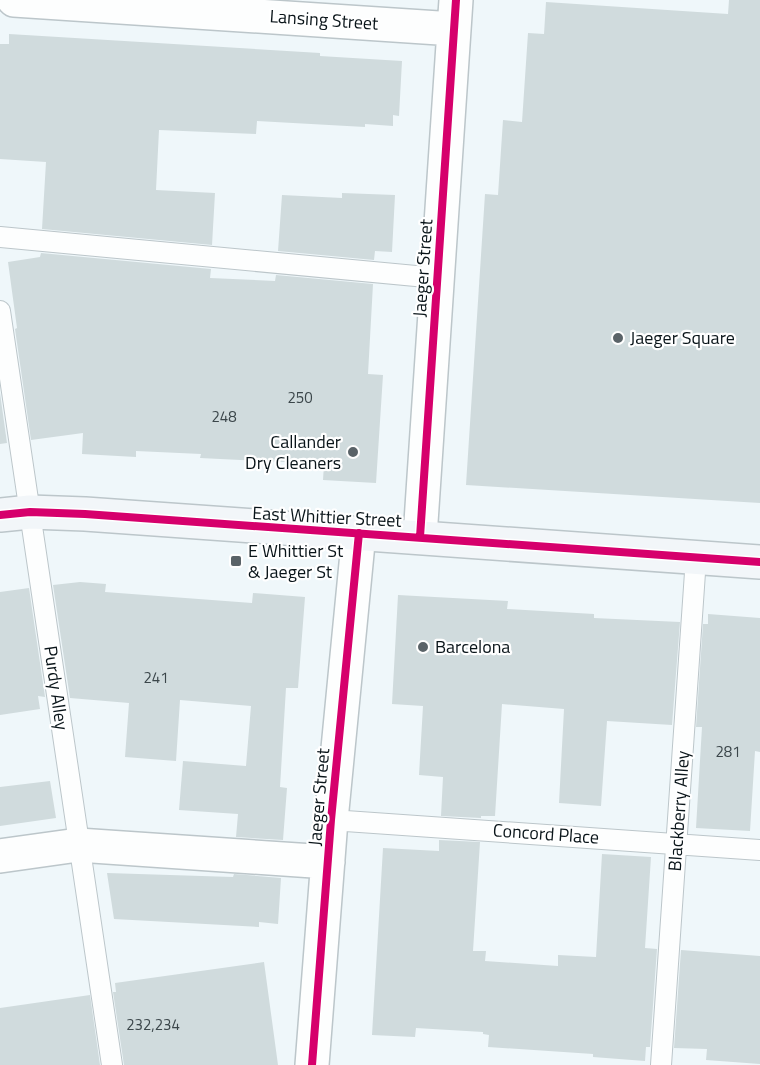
<svg xmlns="http://www.w3.org/2000/svg" width="760" height="1065" viewBox="0 0 760 1065" font-family="'Titillium Web',sans-serif">
  <style>
    .building { fill: #d0dbdd }
    .lines { fill: none; stroke-linecap: round; stroke-linejoin: round }
    .lane-casing { stroke: #bcc6ca; stroke-width: 22 }
    .street-casing { stroke: #bcc6ca; stroke-width: 36 }
    .secondary-casing { stroke: #bcc6ca; stroke-width: 36 }
    .lane { stroke: #fdfefe; stroke-width: 20 }
    .street { stroke: #fdfefe; stroke-width: 33 }
    .secondary { stroke: #f2f6f9; stroke-width: 33 }
    .cycleway-casing { stroke: #fff; stroke-width: 11 }
    .cycleway { stroke: #d6006c; stroke-width: 8 }
    .poi-dot { fill: #5a6368; stroke: #fff; stroke-width: 2 }
    .labels { text-anchor: middle; stroke-width: 4.5; stroke-linejoin: round; paint-order: stroke }
    .number-label { font-size: 15px; fill: #3b464a }
    .street-label { font-size: 18px; fill: #091419; stroke: #fff }
    .poi-label { font-size: 18px; fill: #091419; stroke: #fff; text-anchor: start }
  </style>
  <rect width="100%" height="100%" fill="#eff7fa"/>
  <path class="building" d="M 729,0 L 760,0 L 760,503 L 466,485 L 485,194 L 498,195 L 503,120 L 522,122 L 528,33 L 544,34 L 546,2 L 728,14 Z
    M 9,34 L 320,53 L 320,56 L 402,61 L 399,116 L 393,115 L 393,126 L 365,124 L 365,127 L 257,121 L 256,134 L 159,130 L 156,190 L 215,193 L 212,245 L 42,229 L 46,162 L 0,159 L 0,44 L 9,44 Z
    M 342,193 L 395,195 L 392,252 L 375,251 L 374,260 L 278,251 L 282,195 L 342,198 Z
    M 41,253 L 211,269 L 210,278 L 275,281 L 276,275 L 373,284 L 368,374 L 383,375 L 376,483 L 323,480 L 324,464 L 200,458 L 201,454 L 136,451 L 136,457 L 82,454 L 83,433 L 31,440 L 15,329 L 17,328 L 8,262 L 40,257 Z
    M 0,393 L 7,443 L 0,444 Z
    M 80,582 L 106,584 L 105,592 L 252,603 L 253,593 L 305,597 L 298,688 L 286,688 L 280,787 L 287,788 L 283,840 L 236,837 L 238,814 L 179,810 L 183,761 L 246,766 L 251,706 L 180,700 L 176,761 L 125,757 L 129,703 L 70,698 L 53,585 Z
    M 29,588 L 45,697 L 38,696 L 40,709 L 0,715 L 0,592 Z
    M 398,595 L 508,601 L 507,609 L 594,614 L 594,618 L 680,622 L 672,725 L 607,721 L 601,806 L 559,803 L 564,709 L 502,704 L 495,816 L 481,816 L 481,818 L 441,816 L 443,777 L 419,775 L 423,706 L 392,704 Z
    M 708,614 L 760,618 L 760,752 L 755,751 L 750,831 L 696,828 L 702,727 L 696,727 L 703,624 L 708,624 Z
    M 50,781 L 56,818 L 0,826 L 0,787 Z
    M 439,840 L 480,842 L 473,951 L 486,951 L 485,961 L 558,966 L 558,955 L 596,957 L 602,854 L 651,857 L 645,948 L 657,949 L 650,1047 L 646,1047 L 645,1061 L 593,1057 L 593,1054 L 488,1047 L 489,1035 L 483,1034 L 483,1032 L 416,1028 L 415,1037 L 372,1035 L 383,848 L 439,851 Z
    M 107,873 L 233,877 L 234,874 L 281,878 L 278,924 L 259,922 L 259,927 L 114,919 Z
    M 681,950 L 760,956 L 760,1064 L 706,1060 L 707,1049 L 674,1048 Z
    M 264,962 L 278,1065 L 124,1065 L 113,992 L 116,992 L 115,983 Z
    M 90,995 L 100,1065 L 0,1065 L 0,1008 Z"/>
  <g class="lines">
    <g class="lane-casing">
      <path id="lane" d="M 0,237 L 437,278
        M 0,311 L 112,1065
        M 331,820 L 760,850
        M 661,1065 L 696,558"/>
    </g>
    <g class="street-casing">
      <path id="street" d="M 14,0 L 454,29
        M 420,537 L 456,0
        M 0,856 L 78,845 L 328,862
        M 312,1065 L 331,820 L 359,533"/>
    </g>
    <g class="secondary-casing">
      <path id="secondary" d="M 0,515 L 30,512 L 85,514 L 760,562"/>
    </g>
    <use href="#lane" class="lane"/>
    <use href="#street" class="street"/>
    <use href="#secondary" class="secondary"/>
    <g class="cycleway-casing">
      <path id="cycleway" d="M 0,515 L 30,512 L 85,514 L 760,562
        M 420,537 L 456,0
        M 312,1065 L 331,820 L 359,533"/>
    </g>
    <use href="#cycleway" class="cycleway"/>
  </g>
  <g class="poi-dot">
    <circle cx="618" cy="338" r="6"/>
    <circle cx="353" cy="452" r="6"/>
    <rect x="230" y="555" width="12" height="12" rx="3"/>
    <circle cx="423" cy="647" r="6"/>
  </g>
  <g class="labels">
    <g class="number-label">
      <text x="300" y="403">250</text>
      <text x="224" y="422">248</text>
      <text x="156" y="683">241</text>
      <text x="728" y="757">281</text>
      <text x="153" y="1030">232,234</text>
    </g>
    <g class="street-label">
      <text transform="translate(324 20) rotate(4)" y="6">Lansing Street</text>
      <text transform="translate(423 268) rotate(-86)" y="6">Jaeger Street</text>
      <text transform="translate(327 517) rotate(3)" y="6">East Whittier Street</text>
      <text transform="translate(56 688) rotate(82)" y="6">Purdy Alley</text>
      <text transform="translate(319 797) rotate(-85)" y="6">Jaeger Street</text>
      <text transform="translate(679 811) rotate(-86)" y="6">Blackberry Alley</text>
      <text transform="translate(546 834) rotate(4)" y="6">Concord Place</text>
    </g>
    <g class="poi-label">
      <text x="630" y="344">Jaeger Square</text>
      <text x="341" y="448" text-anchor="end">Callander<tspan x="341" dy="21">Dry Cleaners</tspan></text>
      <text x="248" y="557">E Whittier St<tspan x="248" dy="21">&amp; Jaeger St</tspan></text>
      <text x="435" y="653">Barcelona</text>
    </g>
  </g>
</svg>
